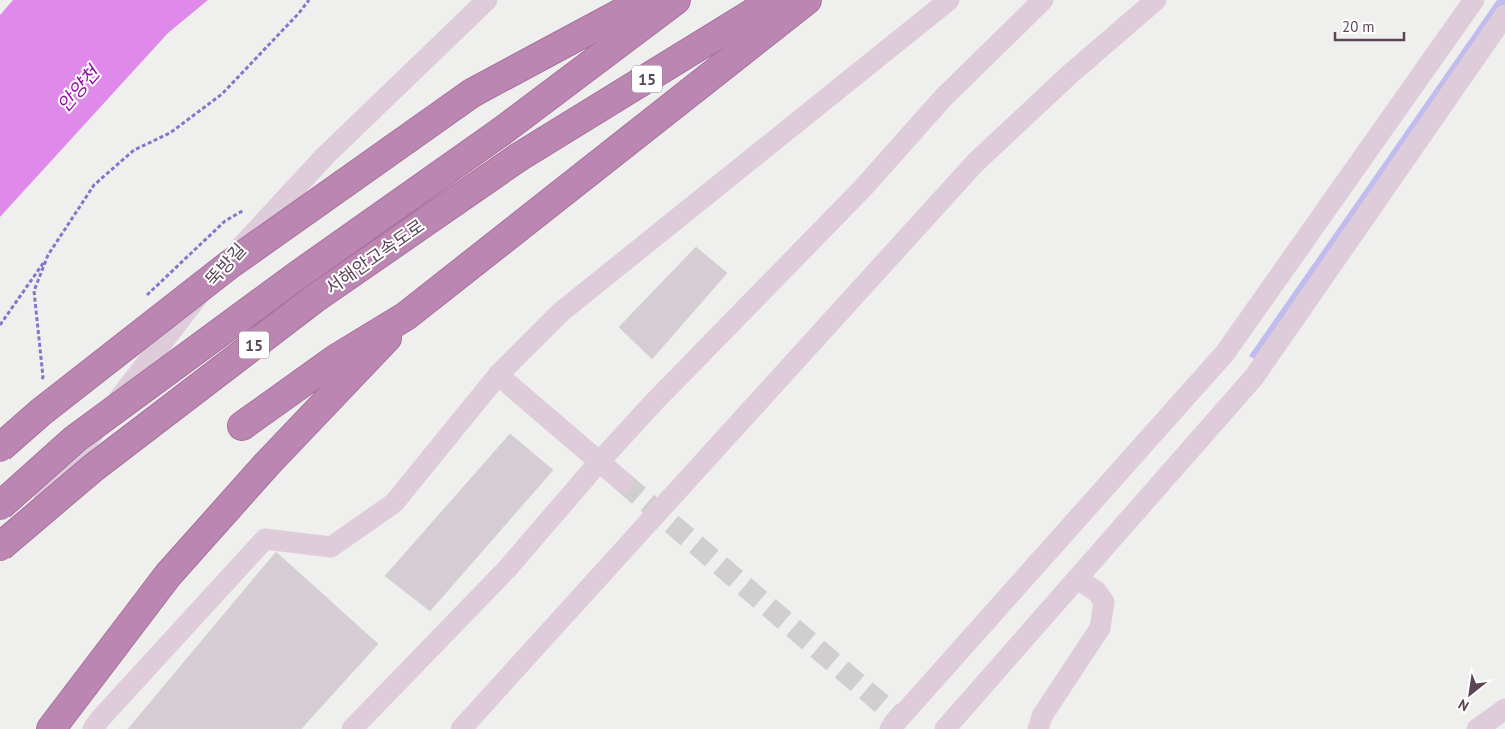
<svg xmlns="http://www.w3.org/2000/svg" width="1505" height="729" viewBox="0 0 1505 729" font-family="'PT Sans','Noto Sans KR',sans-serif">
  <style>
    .green { fill: #c0bcee }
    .water { fill: #df8aea }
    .building { fill: #d5cdd3; stroke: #d9d2d6 }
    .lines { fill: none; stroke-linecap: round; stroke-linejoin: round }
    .minor-tunnel { stroke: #d1ced0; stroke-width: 21; stroke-dasharray: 21 11; stroke-linecap: butt }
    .highway-casing { stroke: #a8719d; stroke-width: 30 }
    .path { stroke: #8575cb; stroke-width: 3; stroke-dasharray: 4 2.5; stroke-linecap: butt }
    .minor { stroke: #deccdb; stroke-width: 21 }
    .highway { stroke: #bc86b2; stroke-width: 28 }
    .highway-bridge-casing { stroke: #a8719d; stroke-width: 30; stroke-linecap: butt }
    .highway-bridge { stroke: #bc86b2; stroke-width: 28 }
    .labels { text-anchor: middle; stroke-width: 4; stroke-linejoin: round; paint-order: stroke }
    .shield { fill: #fff; stroke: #8c7e8a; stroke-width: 1 }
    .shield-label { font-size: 16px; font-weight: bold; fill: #5b4658 }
    .street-label { font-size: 18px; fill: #5b4658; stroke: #fff }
    .water-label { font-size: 19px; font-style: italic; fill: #940fa5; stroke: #fff }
  </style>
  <rect width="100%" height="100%" fill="#eff0ee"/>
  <path class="green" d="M 1497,0 L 1505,0 L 1505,21 L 1265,365 L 1249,356 Z"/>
  <path class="water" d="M 13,0 L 208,0 L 168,33 L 0,217 L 0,15 Z"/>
  <path class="building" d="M 696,247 L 727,273 L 652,359 L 619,327 Z
    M 510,434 L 553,470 L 430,611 L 385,576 Z
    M 276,552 L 378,644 L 301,729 L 128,729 Z"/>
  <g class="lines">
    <path class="minor-tunnel" d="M 623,482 L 911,729"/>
    <g class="highway-casing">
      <path id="highway" d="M 472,93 L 645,0
        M 502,131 L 676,0
        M 519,157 L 774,0
        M 242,426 L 337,358 L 406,316 L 807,0
        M 51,729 L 168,575 L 267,464 L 387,338"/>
    </g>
    <path class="path" d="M 147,295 L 225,221 L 244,210
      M 0,325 L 44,262
      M 42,379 L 43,377 L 34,291 L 48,255 L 94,185 L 134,150 L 170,133 L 222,94 L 299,13 L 309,0"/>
    <path class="minor" d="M 240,248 L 325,156 L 487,0
      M 498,375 L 623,482
      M 118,400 L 196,299
      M 44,500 L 94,432
      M 93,729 L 100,719 L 265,539 L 331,547 L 394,503 L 498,375 L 561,312 L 949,0
      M 352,729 L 507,569 L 599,462 L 655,401 L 862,189 L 943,98 L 1043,0
      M 461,729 L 975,163 L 1069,75 L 1156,0
      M 890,729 L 1225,353 L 1474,0
      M 945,729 L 1254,377 L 1505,15
      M 1038,729 L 1042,716 L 1100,628 L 1104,602 L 1097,592 L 1078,579
      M 1477,729 L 1505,709"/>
    <use href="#highway" class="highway"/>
    <g class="highway-bridge-casing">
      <path id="highway-bridge" d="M 0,448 L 41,412 L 229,265 L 472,93
        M 0,506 L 75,439 L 298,275 L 502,131
        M 0,547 L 93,468 L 314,299 L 519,157"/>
    </g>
    <use href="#highway-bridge" class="highway-bridge"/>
  </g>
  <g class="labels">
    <g class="shield">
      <rect x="632" y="65.5" width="30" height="27" rx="4"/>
      <rect x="239" y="331.5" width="30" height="27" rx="4"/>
    </g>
    <g class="shield-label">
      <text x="647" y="85">15</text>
      <text x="254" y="351">15</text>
    </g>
    <g class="street-label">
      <text transform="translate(375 257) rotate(-35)" y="6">서해안고속도로</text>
      <text transform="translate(226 265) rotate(-48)" y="6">뚝방길</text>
    </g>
    <g class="water-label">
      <text transform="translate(78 89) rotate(-49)" y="7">안양천</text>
    </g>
  </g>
  <g transform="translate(1470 694) rotate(210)" stroke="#ffffff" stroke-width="4" paint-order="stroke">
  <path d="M0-4L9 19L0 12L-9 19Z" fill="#5b4658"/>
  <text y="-8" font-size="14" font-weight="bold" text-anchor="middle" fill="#5b4658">N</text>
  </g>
  <path d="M1335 32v8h69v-8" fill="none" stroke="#5b4658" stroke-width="2.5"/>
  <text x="1342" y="32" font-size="15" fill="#5b4658" stroke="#ffffff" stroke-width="4" paint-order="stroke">20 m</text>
</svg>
